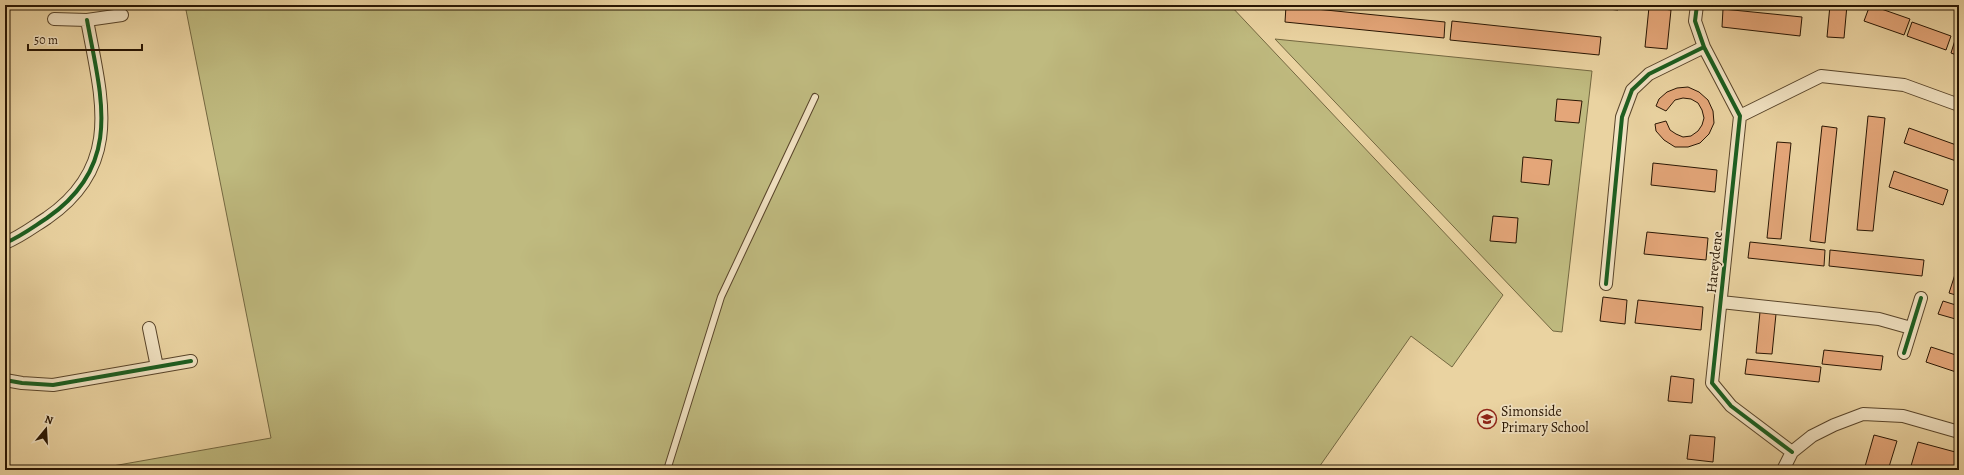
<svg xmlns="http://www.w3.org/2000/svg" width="1964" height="475" viewBox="0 0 1964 475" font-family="Alegreya,serif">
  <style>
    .green { fill: #bfba7f; stroke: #746841 }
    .building { fill: #e4a679; stroke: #291603 }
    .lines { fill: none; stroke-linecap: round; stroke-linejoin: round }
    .service-casing { stroke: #59452a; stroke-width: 8 }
    .minor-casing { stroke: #59452a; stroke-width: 14 }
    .service { stroke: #f1e2c2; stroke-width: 6 }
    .minor { stroke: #f1e2c2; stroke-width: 12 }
    .cycleway-casing { stroke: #f1e2c2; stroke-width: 6 }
    .cycleway { stroke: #1b5e20; stroke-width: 4 }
    .labels { text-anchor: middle; stroke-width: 3.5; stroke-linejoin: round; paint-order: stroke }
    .street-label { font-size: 14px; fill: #291603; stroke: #f1e2c2 }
    .poi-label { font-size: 14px; fill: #291603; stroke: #f1e2c2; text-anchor: start }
  </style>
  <rect width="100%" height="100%" fill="#ead3a1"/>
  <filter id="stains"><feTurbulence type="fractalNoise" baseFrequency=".005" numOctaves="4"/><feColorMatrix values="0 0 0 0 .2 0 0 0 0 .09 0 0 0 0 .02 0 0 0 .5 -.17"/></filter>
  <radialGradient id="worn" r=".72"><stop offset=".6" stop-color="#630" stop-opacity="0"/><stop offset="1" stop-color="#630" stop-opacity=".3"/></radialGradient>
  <path class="green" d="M 185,5 L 1230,5 L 1503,295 L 1452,367 L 1411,336 L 1317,470 L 99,470 L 107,467 L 271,438 Z
    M 1275,39 L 1592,71 L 1562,332 L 1553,331 Z"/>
  <path class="building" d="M 1566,5 L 1619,5 L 1618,10 Z
    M 1830,5 L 1847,5 L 1844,38 L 1827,37 Z
    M 1870,5 L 1910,19 L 1904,35 L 1864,21 Z
    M 1286,6 L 1445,22 L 1444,38 L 1285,22 Z
    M 1649,7 L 1671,10 L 1667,49 L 1645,47 Z
    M 1723,9 L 1802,17 L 1800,36 L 1722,27 Z
    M 1452,21 L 1601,37 L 1599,55 L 1450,40 Z
    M 1912,22 L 1951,36 L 1946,50 L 1907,36 Z
    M 1956,37 L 1959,38 L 1959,56 L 1951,53 Z
    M 1688,87 L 1699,92 L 1708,100 L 1713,111 L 1714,123 L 1709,134 L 1700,143 L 1688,147 L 1675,147 L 1664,140 L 1656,131 L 1655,124 L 1666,121 L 1670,130 L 1676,134 L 1683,137 L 1691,136 L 1698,131 L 1702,125 L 1704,118 L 1702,110 L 1698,103 L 1691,99 L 1683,98 L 1675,100 L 1666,111 L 1656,106 L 1659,99 L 1667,92 L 1677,88 Z
    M 1557,99 L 1582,101 L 1579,123 L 1555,121 Z
    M 1868,116 L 1885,118 L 1873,231 L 1857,230 Z
    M 1822,126 L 1837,128 L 1825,243 L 1810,241 Z
    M 1909,128 L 1959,146 L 1959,162 L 1904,143 Z
    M 1777,142 L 1791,143 L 1781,239 L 1767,238 Z
    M 1523,157 L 1552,160 L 1549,185 L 1521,182 Z
    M 1653,163 L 1717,170 L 1715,192 L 1651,185 Z
    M 1894,171 L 1948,190 L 1943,205 L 1889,187 Z
    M 1493,216 L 1518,218 L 1516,243 L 1490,241 Z
    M 1647,232 L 1708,238 L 1706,260 L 1644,254 Z
    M 1750,242 L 1825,250 L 1824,266 L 1748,258 Z
    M 1830,250 L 1924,260 L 1922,276 L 1829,266 Z
    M 1959,262 L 1959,296 L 1949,293 Z
    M 1603,297 L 1627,300 L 1625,324 L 1600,321 Z
    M 1638,300 L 1703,307 L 1701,330 L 1635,323 Z
    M 1943,301 L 1959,306 L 1959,320 L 1938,314 Z
    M 1760,312 L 1776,314 L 1772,354 L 1756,353 Z
    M 1931,347 L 1959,356 L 1959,373 L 1926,362 Z
    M 1824,350 L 1883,356 L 1881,370 L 1822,364 Z
    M 1747,359 L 1821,367 L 1819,382 L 1745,374 Z
    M 1671,376 L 1694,379 L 1692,403 L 1668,401 Z
    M 1690,435 L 1715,437 L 1713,462 L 1687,459 Z
    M 1874,435 L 1897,441 L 1888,470 L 1864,470 Z
    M 1918,442 L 1959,453 L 1959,470 L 1924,470 L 1911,466 Z"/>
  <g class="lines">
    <g class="service-casing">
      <path id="service" d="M 667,470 L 721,297 L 815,97"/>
    </g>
    <g class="minor-casing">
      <path id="minor" d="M 1697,5 L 1695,21 L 1704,47 L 1740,116 L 1712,383 L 1731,406 L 1792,452
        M 54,19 L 87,20 L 122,15
        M 1740,116 L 1821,76 L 1904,85 L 1959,105
        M 5,243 C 20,237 33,227 47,218 C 124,165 101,97 87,20
        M 1606,284 L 1622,117 L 1632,90 L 1649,74 L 1704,47
        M 1721,302 L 1879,319 L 1911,328
        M 149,328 L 157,367
        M 1904,353 L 1921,298
        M 5,380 L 22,383 L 53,385 L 191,361
        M 1783,470 L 1792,452 L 1812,436 L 1834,425 L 1863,414 L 1903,416 L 1959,432"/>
    </g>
    <use href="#service" class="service"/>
    <use href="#minor" class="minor"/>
    <g class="cycleway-casing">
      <path id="cycleway" d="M 1697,5 L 1695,21 L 1704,47 L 1740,116 L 1712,383 L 1731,406 L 1792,452
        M 5,243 C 20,237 33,227 47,218 C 124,165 101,97 87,20
        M 1606,284 L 1622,117 L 1632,90 L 1649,74 L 1704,47
        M 1904,353 L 1921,298
        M 5,380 L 22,383 L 53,385 L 191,361"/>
    </g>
    <use href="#cycleway" class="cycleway"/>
  </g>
  <defs>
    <g id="school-ring" transform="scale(1)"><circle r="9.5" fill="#f1e2c2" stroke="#8f2418" stroke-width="1.5"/><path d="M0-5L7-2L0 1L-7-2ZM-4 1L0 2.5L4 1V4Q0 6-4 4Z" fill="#8f2418"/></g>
  </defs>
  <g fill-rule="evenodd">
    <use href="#school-ring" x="1487" y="419"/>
  </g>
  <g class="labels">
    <g class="street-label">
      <text transform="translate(1714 262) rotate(-84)" y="5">Hareydene</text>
    </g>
    <g class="poi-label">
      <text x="1501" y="416">Simonside<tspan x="1501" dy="16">Primary School</tspan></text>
    </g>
  </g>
  <rect width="1964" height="475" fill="none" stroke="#ead3a1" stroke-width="20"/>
  <rect x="6" y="6" width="1952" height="463" fill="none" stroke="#291603" stroke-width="2"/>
  <rect x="10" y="10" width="1944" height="455" fill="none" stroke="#291603"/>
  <g transform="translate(46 429) rotate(18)" stroke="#f1e2c2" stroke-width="3" paint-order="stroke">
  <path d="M0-3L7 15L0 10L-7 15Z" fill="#291603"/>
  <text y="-6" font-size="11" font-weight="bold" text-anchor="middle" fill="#291603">N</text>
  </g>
  <path d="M28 44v6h114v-6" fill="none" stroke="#291603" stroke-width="2"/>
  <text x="34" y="44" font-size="12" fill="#291603" stroke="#f1e2c2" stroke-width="3" paint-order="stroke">50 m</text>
  <rect width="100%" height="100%" filter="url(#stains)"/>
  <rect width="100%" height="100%" fill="url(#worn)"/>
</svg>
